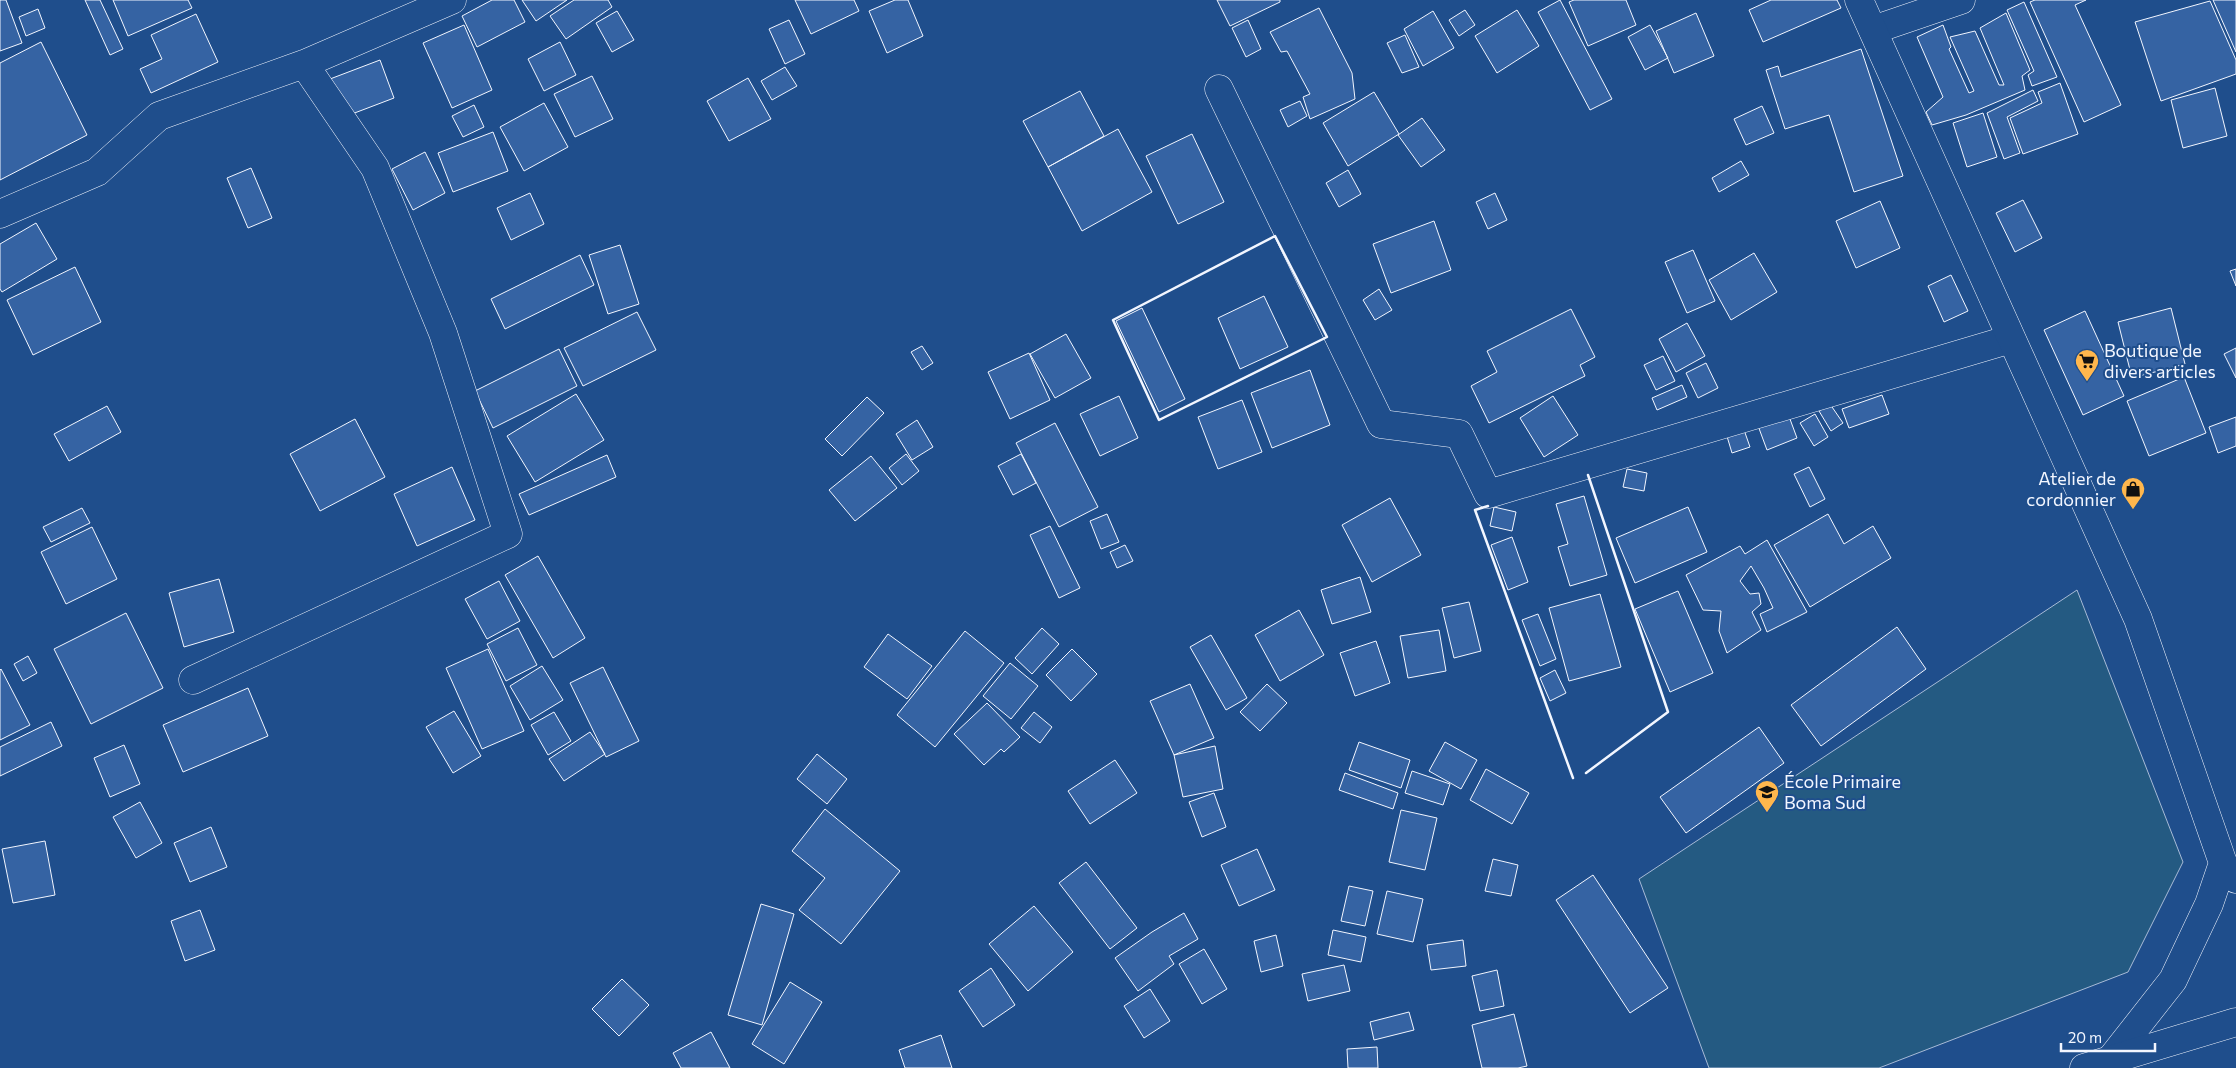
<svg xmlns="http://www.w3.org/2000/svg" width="2236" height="1068" viewBox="0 0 2236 1068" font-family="Commissioner,sans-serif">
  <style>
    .green { fill: #245a82; stroke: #a8bbd7 }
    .building { fill: #3563a3; stroke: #f2f6ff }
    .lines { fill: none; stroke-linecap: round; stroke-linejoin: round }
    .street-casing { stroke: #f2f6ff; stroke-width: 29 }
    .secondary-casing { stroke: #f2f6ff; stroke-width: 29 }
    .highway-casing { stroke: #f2f6ff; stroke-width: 29 }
    .street { stroke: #1f4e8c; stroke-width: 28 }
    .secondary { stroke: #1f4e8c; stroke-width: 28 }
    .highway { stroke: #1f4e8c; stroke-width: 28 }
    .wall { stroke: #f2f6ff; stroke-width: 2.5 }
    .labels { text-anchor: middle; stroke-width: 4; stroke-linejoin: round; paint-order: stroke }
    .poi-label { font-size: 18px; fill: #f2f6ff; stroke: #1f4e8c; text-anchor: start }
  </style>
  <rect width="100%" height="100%" fill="#1f4e8c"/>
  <path class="green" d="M 2077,590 L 2183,862 L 2128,972 L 1879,1068 L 1709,1068 L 1639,879 Z"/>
  <path class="building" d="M 0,0 L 6,0 L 22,43 L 0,51 Z
    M 85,0 L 100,0 L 123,49 L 110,55 Z
    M 113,0 L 188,0 L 192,8 L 128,36 Z
    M 492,0 L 514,0 L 525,22 L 477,47 L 462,16 Z
    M 522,0 L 567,0 L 536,21 Z
    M 574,0 L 608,0 L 612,7 L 566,39 L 550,16 Z
    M 795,0 L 854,0 L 859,11 L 811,34 Z
    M 895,0 L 908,0 L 923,36 L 887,53 L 869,11 Z
    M 1217,0 L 1280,0 L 1280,2 L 1230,26 Z
    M 1560,0 L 1612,99 L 1590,110 L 1538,12 Z
    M 1574,0 L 1626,0 L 1636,25 L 1588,46 L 1569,2 Z
    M 1771,0 L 1837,0 L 1841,8 L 1763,42 L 1749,10 Z
    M 2035,0 L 2086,0 L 2075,5 L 2121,105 L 2084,122 L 2030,2 Z
    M 2213,0 L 2236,0 L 2236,52 Z
    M 2210,1 L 2236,60 L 2236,74 L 2161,101 L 2135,22 Z
    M 2024,2 L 2057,77 L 2032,86 L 2028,75 L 2034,71 L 2007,10 Z
    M 1319,8 L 1352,73 L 1355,99 L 1310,119 L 1303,97 L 1310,94 L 1287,51 L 1281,52 L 1270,32 Z
    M 38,9 L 45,28 L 26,36 L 19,17 Z
    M 1465,10 L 1475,25 L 1459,36 L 1449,20 Z
    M 1517,10 L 1539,46 L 1497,73 L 1475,36 Z
    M 617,11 L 634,40 L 612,52 L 596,23 Z
    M 1433,11 L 1454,48 L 1423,66 L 1404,29 Z
    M 1696,13 L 1714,56 L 1674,73 L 1656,31 Z
    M 2006,13 L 2030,70 L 2022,76 L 2025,90 L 1966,115 L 1932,125 L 1926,112 L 1943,97 L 1917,37 L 1943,25 L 1951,47 L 1949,49 L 1969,93 L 1974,91 L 1950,37 L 1975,31 L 1999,85 L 2004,85 L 1980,28 Z
    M 196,14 L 218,62 L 151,93 L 140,69 L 162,59 L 151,35 Z
    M 789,20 L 805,54 L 785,64 L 769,29 Z
    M 1248,20 L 1261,49 L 1246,57 L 1232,28 Z
    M 464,25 L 492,90 L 452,108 L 423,43 Z
    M 1650,25 L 1668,58 L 1645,70 L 1628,37 Z
    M 1405,35 L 1419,67 L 1402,73 L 1387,43 Z
    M 41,42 L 87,135 L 0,180 L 0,63 Z
    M 560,42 L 576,75 L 544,91 L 528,59 Z
    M 1861,49 L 1903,176 L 1854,192 L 1829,115 L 1785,129 L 1766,70 L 1778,66 L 1781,77 Z
    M 380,60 L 394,98 L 344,117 L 330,79 Z
    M 785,67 L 797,86 L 772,100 L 761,81 Z
    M 592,76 L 613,119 L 575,137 L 554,94 Z
    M 748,78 L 771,119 L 729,141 L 707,101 Z
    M 2060,83 L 2078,134 L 2023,154 L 2010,118 L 2042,103 L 2038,92 Z
    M 2215,88 L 2227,136 L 2183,148 L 2171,100 Z
    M 2033,90 L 2038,101 L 2007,117 L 2020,153 L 2004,159 L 1987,113 Z
    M 1080,91 L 1104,136 L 1048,167 L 1023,121 Z
    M 1374,92 L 1399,134 L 1348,166 L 1323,123 Z
    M 1300,101 L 1307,116 L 1288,127 L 1280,110 Z
    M 544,103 L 568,147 L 524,171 L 500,127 Z
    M 474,105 L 484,127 L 463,137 L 452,116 Z
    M 1762,106 L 1774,133 L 1746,145 L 1734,119 Z
    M 1983,113 L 1997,157 L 1967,167 L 1953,123 Z
    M 1422,118 L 1445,150 L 1421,167 L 1398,135 Z
    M 1118,129 L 1152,192 L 1082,231 L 1048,167 Z
    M 493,132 L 508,171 L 453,192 L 438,153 Z
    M 1192,134 L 1224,202 L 1178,224 L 1146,156 Z
    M 425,152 L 445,193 L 413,210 L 392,169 Z
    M 1741,161 L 1749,175 L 1719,192 L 1712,178 Z
    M 251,168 L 272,218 L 248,228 L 227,178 Z
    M 1348,170 L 1361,194 L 1339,207 L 1326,183 Z
    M 530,193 L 544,224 L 511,240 L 497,208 Z
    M 1495,193 L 1507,220 L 1488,229 L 1476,202 Z
    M 2023,200 L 2042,238 L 2015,252 L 1996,213 Z
    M 1880,201 L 1900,248 L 1856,268 L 1836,221 Z
    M 1434,221 L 1451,270 L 1391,293 L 1373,244 Z
    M 36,223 L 57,259 L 2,292 L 0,289 L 0,244 Z
    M 620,245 L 639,304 L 608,314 L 589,255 Z
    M 1693,250 L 1715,301 L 1687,313 L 1665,262 Z
    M 1754,253 L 1777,292 L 1731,320 L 1709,280 Z
    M 580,255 L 594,285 L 505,329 L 491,299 Z
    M 75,267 L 101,322 L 33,355 L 7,300 Z
    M 2236,269 L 2236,286 L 2230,271 Z
    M 1951,275 L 1968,311 L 1944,322 L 1928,286 Z
    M 1379,289 L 1392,310 L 1375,320 L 1363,300 Z
    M 1264,296 L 1288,347 L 1240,369 L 1218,318 Z
    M 1142,308 L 1185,399 L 1159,412 L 1116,321 Z
    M 2171,308 L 2185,364 L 2132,378 L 2118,322 Z
    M 1571,309 L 1595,357 L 1580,365 L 1585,376 L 1489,423 L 1471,386 L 1497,372 L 1487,351 Z
    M 2085,311 L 2124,396 L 2083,415 L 2044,330 Z
    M 637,312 L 656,350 L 583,386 L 564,348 Z
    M 1687,323 L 1705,356 L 1676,372 L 1659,339 Z
    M 1066,334 L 1091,378 L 1055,398 L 1030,354 Z
    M 922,346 L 933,363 L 922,370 L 911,352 Z
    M 2236,348 L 2236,378 L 2224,354 Z
    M 559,349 L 577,386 L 493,428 L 475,391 Z
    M 1029,353 L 1050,400 L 1010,419 L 988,372 Z
    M 1663,356 L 1675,381 L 1656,390 L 1644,365 Z
    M 1706,363 L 1718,388 L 1698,398 L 1686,373 Z
    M 1310,370 L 1330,425 L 1272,448 L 1251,393 Z
    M 2184,377 L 2206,433 L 2149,456 L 2127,401 Z
    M 1682,385 L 1687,397 L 1657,410 L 1652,398 Z
    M 576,394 L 604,440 L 535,482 L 507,436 Z
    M 1882,395 L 1889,414 L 1849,428 L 1842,409 Z
    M 1119,396 L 1138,438 L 1100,456 L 1080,414 Z
    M 1553,396 L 1578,435 L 1544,457 L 1520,418 Z
    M 867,397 L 884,413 L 842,456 L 825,439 Z
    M 1242,400 L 1262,452 L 1218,469 L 1198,417 Z
    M 1830,404 L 1843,423 L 1831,431 L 1819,411 Z
    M 107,406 L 121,432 L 69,461 L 54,434 Z
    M 1787,411 L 1797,438 L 1767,450 L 1757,423 Z
    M 1815,414 L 1828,437 L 1814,446 L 1800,423 Z
    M 2236,417 L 2236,446 L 2218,453 L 2209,427 Z
    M 355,419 L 385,477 L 320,511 L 290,454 Z
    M 917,420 L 933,447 L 912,460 L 896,434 Z
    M 1055,423 L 1098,507 L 1059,527 L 1016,443 Z
    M 1743,427 L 1750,447 L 1732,453 L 1726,433 Z
    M 906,454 L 919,471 L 902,485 L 889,468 Z
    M 1021,454 L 1036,483 L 1013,495 L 998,466 Z
    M 607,455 L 616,477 L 529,515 L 519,494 Z
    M 871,456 L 897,488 L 855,521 L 829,490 Z
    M 452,467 L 475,520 L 417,546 L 394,494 Z
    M 1809,467 L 1825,499 L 1810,507 L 1794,474 Z
    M 1627,469 L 1647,473 L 1644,491 L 1623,487 Z
    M 1584,496 L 1607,575 L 1570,586 L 1558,547 L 1568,544 L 1556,504 Z
    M 1390,498 L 1421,555 L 1372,582 L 1342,525 Z
    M 1494,507 L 1516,512 L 1512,531 L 1490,526 Z
    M 1688,507 L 1707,552 L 1635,583 L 1616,538 Z
    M 82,508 L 90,523 L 51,542 L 43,527 Z
    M 1107,514 L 1119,542 L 1101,549 L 1090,521 Z
    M 1828,514 L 1844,544 L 1873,526 L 1891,558 L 1810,607 L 1774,545 Z
    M 1050,526 L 1080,588 L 1059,598 L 1030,535 Z
    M 92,527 L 117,579 L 66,604 L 41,552 Z
    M 1512,537 L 1528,582 L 1508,590 L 1491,545 Z
    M 1767,540 L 1807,612 L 1767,632 L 1760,614 L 1773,608 L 1764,588 L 1751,566 L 1740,581 L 1750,594 L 1759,593 L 1761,604 L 1752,612 L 1761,630 L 1727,653 L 1719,631 L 1721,611 L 1703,610 L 1686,575 L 1740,546 L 1745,554 Z
    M 1125,545 L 1133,561 L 1117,568 L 1110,552 Z
    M 538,556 L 585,638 L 553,658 L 505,575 Z
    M 1360,577 L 1371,612 L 1332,624 L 1321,590 Z
    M 219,579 L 234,632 L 184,647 L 169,593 Z
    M 499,581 L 520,621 L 487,639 L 465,599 Z
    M 1678,591 L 1713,673 L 1670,692 L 1635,609 Z
    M 1600,594 L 1621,667 L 1569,681 L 1549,608 Z
    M 1469,602 L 1481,651 L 1454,658 L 1442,608 Z
    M 1299,610 L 1324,655 L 1280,681 L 1255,635 Z
    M 126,613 L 163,688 L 91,724 L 54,649 Z
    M 1538,614 L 1556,659 L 1540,666 L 1522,620 Z
    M 1897,627 L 1926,669 L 1821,746 L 1791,705 Z
    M 518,628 L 537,665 L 506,681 L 487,644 Z
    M 1042,628 L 1059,644 L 1032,674 L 1015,658 Z
    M 1439,630 L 1446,671 L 1408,678 L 1400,636 Z
    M 965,631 L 1004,663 L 935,747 L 897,715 Z
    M 888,634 L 932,666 L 907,699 L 864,667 Z
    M 1211,635 L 1247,698 L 1226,710 L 1190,647 Z
    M 1376,641 L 1390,683 L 1355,696 L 1340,653 Z
    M 488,649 L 524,731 L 482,749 L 446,668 Z
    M 1072,649 L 1097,674 L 1071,701 L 1046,675 Z
    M 28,656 L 37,673 L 23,681 L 14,664 Z
    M 1010,663 L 1038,686 L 1011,719 L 983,696 Z
    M 542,666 L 563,700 L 530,720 L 510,686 Z
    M 603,667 L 639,741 L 606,757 L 570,683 Z
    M 1,669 L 30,725 L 0,740 L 0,670 Z
    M 1555,670 L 1566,693 L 1550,701 L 1540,678 Z
    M 1190,684 L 1214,738 L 1174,755 L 1150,701 Z
    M 1267,684 L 1287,703 L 1260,731 L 1240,712 Z
    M 248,688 L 268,736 L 183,772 L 163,725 Z
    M 987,703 L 1020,737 L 1004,752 L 1001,749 L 984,765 L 954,734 Z
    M 454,711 L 481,756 L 453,773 L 426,727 Z
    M 554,712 L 571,741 L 548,755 L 531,725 Z
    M 1034,712 L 1052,727 L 1040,743 L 1021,728 Z
    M 51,722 L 62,746 L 0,776 L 0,747 Z
    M 1759,727 L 1784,763 L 1686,833 L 1660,797 Z
    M 590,732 L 605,754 L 564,781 L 549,759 Z
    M 1359,742 L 1410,760 L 1401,788 L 1349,770 Z
    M 1445,742 L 1477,760 L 1461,789 L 1429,771 Z
    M 124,745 L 140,784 L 110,797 L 94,758 Z
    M 1215,746 L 1223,789 L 1183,797 L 1174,755 Z
    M 817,754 L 847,779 L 827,804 L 797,779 Z
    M 1115,760 L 1137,793 L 1090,824 L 1068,791 Z
    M 1486,769 L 1529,793 L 1512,824 L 1470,800 Z
    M 1412,771 L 1450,784 L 1443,805 L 1405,793 Z
    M 1345,773 L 1398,793 L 1393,809 L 1339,790 Z
    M 1214,793 L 1226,827 L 1202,837 L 1189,802 Z
    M 140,802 L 162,843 L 136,858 L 113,817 Z
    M 825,809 L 900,871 L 841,944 L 799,910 L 825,878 L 792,851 Z
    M 1401,810 L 1437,818 L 1425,870 L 1389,862 Z
    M 211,827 L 227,867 L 190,882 L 174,843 Z
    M 45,841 L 55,895 L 13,903 L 2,849 Z
    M 1257,849 L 1275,890 L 1239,906 L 1221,865 Z
    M 1493,859 L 1518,865 L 1511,896 L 1485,891 Z
    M 1086,862 L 1137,928 L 1110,949 L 1059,883 Z
    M 1593,875 L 1668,988 L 1630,1013 L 1556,900 Z
    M 1349,886 L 1373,891 L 1365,926 L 1341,921 Z
    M 1387,891 L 1423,899 L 1413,942 L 1377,934 Z
    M 761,904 L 794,914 L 762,1025 L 728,1015 Z
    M 1034,906 L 1073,952 L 1028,991 L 989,944 Z
    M 200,910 L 215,950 L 185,961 L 171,921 Z
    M 1184,913 L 1198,939 L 1169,956 L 1174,964 L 1138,991 L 1115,958 L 1152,932 Z
    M 1333,930 L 1366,937 L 1361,962 L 1328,955 Z
    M 1276,935 L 1283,966 L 1261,972 L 1254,941 Z
    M 1463,940 L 1466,966 L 1431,970 L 1427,945 Z
    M 1204,949 L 1227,989 L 1202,1004 L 1179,964 Z
    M 1344,965 L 1350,991 L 1308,1001 L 1302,974 Z
    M 991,968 L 1015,1005 L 983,1027 L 959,991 Z
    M 1497,970 L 1504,1006 L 1480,1011 L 1472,976 Z
    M 622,979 L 649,1005 L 619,1036 L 592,1009 Z
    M 790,982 L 822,1002 L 784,1064 L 752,1044 Z
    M 1150,989 L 1170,1021 L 1144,1038 L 1124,1006 Z
    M 1409,1012 L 1414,1030 L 1374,1040 L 1370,1022 Z
    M 1514,1014 L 1527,1066 L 1518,1068 L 1482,1068 L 1472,1025 Z
    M 711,1032 L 730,1068 L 681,1068 L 673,1053 Z
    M 941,1035 L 952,1068 L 905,1068 L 899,1050 Z
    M 1377,1047 L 1378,1068 L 1348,1068 L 1347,1049 Z"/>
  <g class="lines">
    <g class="street-casing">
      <path id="street" d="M 1873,30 L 1961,0
        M 1219,89 L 1381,424 L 1459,434 L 1488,494 L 2011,339
        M 0,214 L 97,172 L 159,116 L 304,64 L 452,0
        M 193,680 L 508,534 L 443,333 L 375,168 L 304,64"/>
    </g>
    <g class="secondary-casing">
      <path id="secondary" d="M 1859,0 L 2138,619 L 2223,863 L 2236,879
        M 2111,1059 L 2173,980 L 2209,904 L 2223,863"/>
    </g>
    <g class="highway-casing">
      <path id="highway" d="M 2084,1068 L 2236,1022"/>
    </g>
    <use href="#street" class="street"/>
    <use href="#secondary" class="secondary"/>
    <use href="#highway" class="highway"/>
    <path class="wall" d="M 1275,236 L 1327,337 L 1159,420 L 1113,320 Z
      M 1488,506 L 1475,510 L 1573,778
      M 1586,773 L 1668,712 L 1588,475"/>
  </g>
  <defs>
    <g id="supermarket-pin" transform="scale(1.25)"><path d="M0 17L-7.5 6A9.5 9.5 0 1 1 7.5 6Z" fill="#ffb74d" stroke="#1f4e8c"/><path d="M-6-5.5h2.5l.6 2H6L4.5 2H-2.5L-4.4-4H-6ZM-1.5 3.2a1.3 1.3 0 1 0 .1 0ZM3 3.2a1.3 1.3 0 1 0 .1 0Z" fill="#111"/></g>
    <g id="shop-pin" transform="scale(1.25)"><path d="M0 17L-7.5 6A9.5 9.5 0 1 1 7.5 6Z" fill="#ffb74d" stroke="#1f4e8c"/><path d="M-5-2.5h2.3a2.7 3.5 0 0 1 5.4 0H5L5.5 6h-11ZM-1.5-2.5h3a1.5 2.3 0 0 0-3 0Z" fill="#111"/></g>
    <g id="school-pin" transform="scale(1.25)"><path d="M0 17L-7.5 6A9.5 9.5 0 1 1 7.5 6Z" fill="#ffb74d" stroke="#1f4e8c"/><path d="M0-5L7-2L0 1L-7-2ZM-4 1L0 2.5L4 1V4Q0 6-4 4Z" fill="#111"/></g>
  </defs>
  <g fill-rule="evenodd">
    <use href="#supermarket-pin" x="2087" y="361"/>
    <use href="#shop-pin" x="2133" y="489"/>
    <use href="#school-pin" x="1767" y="792"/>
  </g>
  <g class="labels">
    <g class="poi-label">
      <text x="2104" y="357">Boutique de<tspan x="2104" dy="21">divers articles</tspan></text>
      <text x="2116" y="485" text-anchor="end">Atelier de<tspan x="2116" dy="21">cordonnier</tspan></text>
      <text x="1784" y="788">École Primaire<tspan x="1784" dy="21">Boma Sud</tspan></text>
    </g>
  </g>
  <path d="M2061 1043v8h94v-8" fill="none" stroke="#f2f6ff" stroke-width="2.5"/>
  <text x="2068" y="1043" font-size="15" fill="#f2f6ff" stroke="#1f4e8c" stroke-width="4" paint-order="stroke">20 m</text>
</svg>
